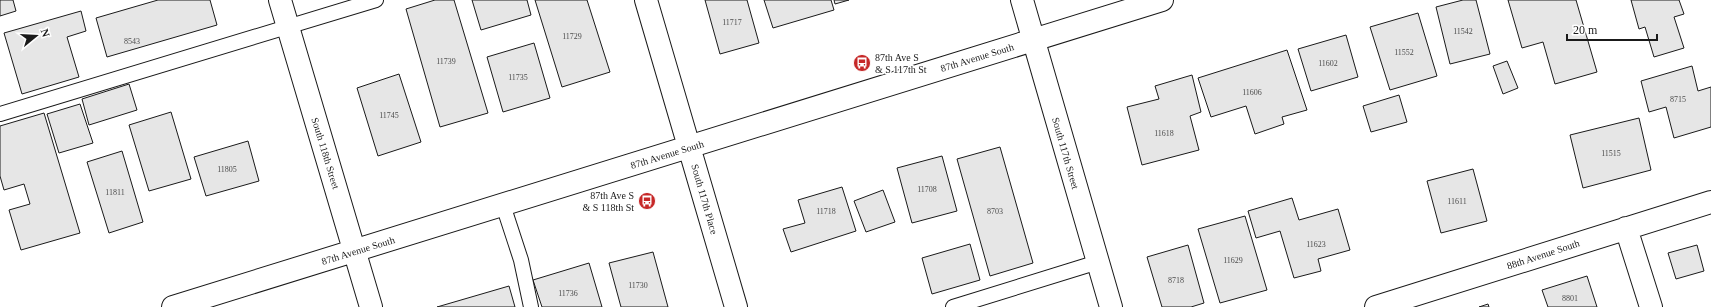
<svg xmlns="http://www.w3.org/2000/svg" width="1711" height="307" viewBox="0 0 1711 307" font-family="Georgia,serif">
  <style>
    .building { fill: #e6e6e6; stroke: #1a1a1a }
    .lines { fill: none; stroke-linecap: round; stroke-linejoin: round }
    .lane-casing { stroke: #1a1a1a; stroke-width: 16 }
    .street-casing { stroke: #1a1a1a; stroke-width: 24 }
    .lane { stroke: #fff; stroke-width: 14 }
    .street { stroke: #fff; stroke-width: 22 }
    .labels { text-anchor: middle; stroke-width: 3; stroke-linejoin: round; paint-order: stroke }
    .number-label { font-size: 8px; fill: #4d4d4d }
    .poi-label { font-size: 10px; fill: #1a1a1a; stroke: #fff; text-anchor: start }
    .street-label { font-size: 10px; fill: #1a1a1a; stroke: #fff }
  </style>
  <rect width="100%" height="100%" fill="#fff"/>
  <path class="building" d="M 0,0 L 13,0 L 16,11 L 0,16 Z
    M 158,0 L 210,0 L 217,25 L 107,57 L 96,18 Z
    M 435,0 L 454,0 L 488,113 L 440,127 L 406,9 Z
    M 472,0 L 527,0 L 531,15 L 481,30 Z
    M 535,0 L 587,0 L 610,72 L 562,87 Z
    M 705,0 L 747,0 L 759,43 L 720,54 Z
    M 764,0 L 831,0 L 834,10 L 773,28 Z
    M 834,0 L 849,0 L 835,4 Z
    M 1463,0 L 1476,0 L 1490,54 L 1450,64 L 1436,7 Z
    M 1508,0 L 1576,0 L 1597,72 L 1555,84 L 1543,42 L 1522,48 Z
    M 1631,0 L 1679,0 L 1684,14 L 1674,17 L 1684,48 L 1654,57 L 1645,27 L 1639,29 Z
    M 81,11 L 86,31 L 67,37 L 79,77 L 22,94 L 4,33 Z
    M 1418,13 L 1437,76 L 1390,90 L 1370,27 Z
    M 1346,35 L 1358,77 L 1311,91 L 1298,49 Z
    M 534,43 L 550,98 L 503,112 L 487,57 Z
    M 1287,50 L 1307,110 L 1282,117 L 1284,124 L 1255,134 L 1246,106 L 1211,117 L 1198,78 Z
    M 1507,61 L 1518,88 L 1503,94 L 1493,66 Z
    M 1692,66 L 1698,91 L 1711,87 L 1711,127 L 1674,138 L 1666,107 L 1649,112 L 1641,81 Z
    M 399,74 L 421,142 L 378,156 L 357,88 Z
    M 1192,75 L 1201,112 L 1190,116 L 1199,150 L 1142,165 L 1127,107 L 1159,99 L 1155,86 Z
    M 129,84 L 137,110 L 89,125 L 82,99 Z
    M 1399,95 L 1407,122 L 1371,132 L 1363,106 Z
    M 80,104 L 93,143 L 59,153 L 47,114 Z
    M 171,112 L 191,179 L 149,191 L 129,125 Z
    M 44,113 L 80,233 L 21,250 L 9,210 L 30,204 L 24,184 L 4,190 L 0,176 L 0,126 Z
    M 1639,118 L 1651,170 L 1583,188 L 1570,135 Z
    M 248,141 L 259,181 L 206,196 L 194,157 Z
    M 1000,147 L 1033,263 L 990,276 L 957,159 Z
    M 122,151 L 143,222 L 109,233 L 87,162 Z
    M 942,156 L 957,211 L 912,223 L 897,168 Z
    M 1473,169 L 1487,221 L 1441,233 L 1427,181 Z
    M 842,187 L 856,231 L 791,252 L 783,229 L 805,223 L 798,200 Z
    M 883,190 L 895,222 L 866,232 L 854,201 Z
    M 1292,198 L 1299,220 L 1338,209 L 1350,250 L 1318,259 L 1321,271 L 1294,278 L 1280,231 L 1256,238 L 1248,211 Z
    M 1245,216 L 1267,290 L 1220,303 L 1198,229 Z
    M 970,244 L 980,280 L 932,294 L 922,258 Z
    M 1188,245 L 1204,303 L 1191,307 L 1162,307 L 1147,257 Z
    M 1697,245 L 1704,271 L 1676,279 L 1668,253 Z
    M 653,252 L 668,307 L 621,307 L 609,263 Z
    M 589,263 L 602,307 L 542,307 L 533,280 Z
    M 1587,276 L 1597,307 L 1548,307 L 1542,290 Z
    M 509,286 L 515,307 L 437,307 Z
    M 1488,304 L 1489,307 L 1479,307 Z"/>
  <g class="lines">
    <g class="lane-casing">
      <path id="lane" d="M 0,114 L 376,0
        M 503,205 L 521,260 L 531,307
        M 953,307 L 1098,262"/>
    </g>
    <g class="street-casing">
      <path id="street" d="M 280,0 L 371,307
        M 646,0 L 736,307
        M 1022,0 L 1111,307
        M 1626,228 L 1651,307
        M 173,307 L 1162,0
        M 1376,307 L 1711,202"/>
    </g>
    <use href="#lane" class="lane"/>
    <use href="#street" class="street"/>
  </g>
  <defs>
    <g id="bus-disc" transform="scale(0.9)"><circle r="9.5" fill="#c62828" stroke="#fff"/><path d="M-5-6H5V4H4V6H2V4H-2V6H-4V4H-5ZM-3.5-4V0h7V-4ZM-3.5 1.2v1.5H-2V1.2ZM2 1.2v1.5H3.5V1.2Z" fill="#fff"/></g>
  </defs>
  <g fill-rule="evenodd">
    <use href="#bus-disc" x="862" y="63"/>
    <use href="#bus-disc" x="647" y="201"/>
  </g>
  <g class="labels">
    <g class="number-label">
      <text x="732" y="25">11717</text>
      <text x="1463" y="34">11542</text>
      <text x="572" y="39">11729</text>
      <text x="132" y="44">8543</text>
      <text x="1404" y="55">11552</text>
      <text x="446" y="64">11739</text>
      <text x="1328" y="66">11602</text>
      <text x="518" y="80">11735</text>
      <text x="1252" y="95">11606</text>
      <text x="1678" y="102">8715</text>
      <text x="389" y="118">11745</text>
      <text x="1164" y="136">11618</text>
      <text x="1611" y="156">11515</text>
      <text x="227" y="172">11805</text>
      <text x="927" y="192">11708</text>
      <text x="115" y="195">11811</text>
      <text x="1457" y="204">11611</text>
      <text x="826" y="214">11718</text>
      <text x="995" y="214">8703</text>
      <text x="1316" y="247">11623</text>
      <text x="1233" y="263">11629</text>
      <text x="1176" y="283">8718</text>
      <text x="638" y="288">11730</text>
      <text x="568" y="296">11736</text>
      <text x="1570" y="301">8801</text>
    </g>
    <g class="poi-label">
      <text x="875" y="61">87th Ave S<tspan x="875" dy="12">&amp; S 117th St</tspan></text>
      <text x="634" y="199" text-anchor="end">87th Ave S<tspan x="634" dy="12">&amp; S 118th St</tspan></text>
    </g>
    <g class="street-label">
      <text transform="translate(977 57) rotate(-17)" y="4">87th Avenue South</text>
      <text transform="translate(326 153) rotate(73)" y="4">South 118th Street</text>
      <text transform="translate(1066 153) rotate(74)" y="4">South 117th Street</text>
      <text transform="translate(667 154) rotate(-17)" y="4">87th Avenue South</text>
      <text transform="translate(705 199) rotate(74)" y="4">South 117th Place</text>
      <text transform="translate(358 250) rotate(-17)" y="4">87th Avenue South</text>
      <text transform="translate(1543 254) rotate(-18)" y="4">88th Avenue South</text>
    </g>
  </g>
  <g transform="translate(36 36) rotate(72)" stroke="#ffffff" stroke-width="3" paint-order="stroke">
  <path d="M0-3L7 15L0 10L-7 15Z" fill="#1a1a1a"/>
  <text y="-6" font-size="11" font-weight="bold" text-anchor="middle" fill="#1a1a1a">N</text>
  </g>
  <path d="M1567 34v6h90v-6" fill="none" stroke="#1a1a1a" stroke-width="2"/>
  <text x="1573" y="34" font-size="12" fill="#1a1a1a" stroke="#ffffff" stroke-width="3" paint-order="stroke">20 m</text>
</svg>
